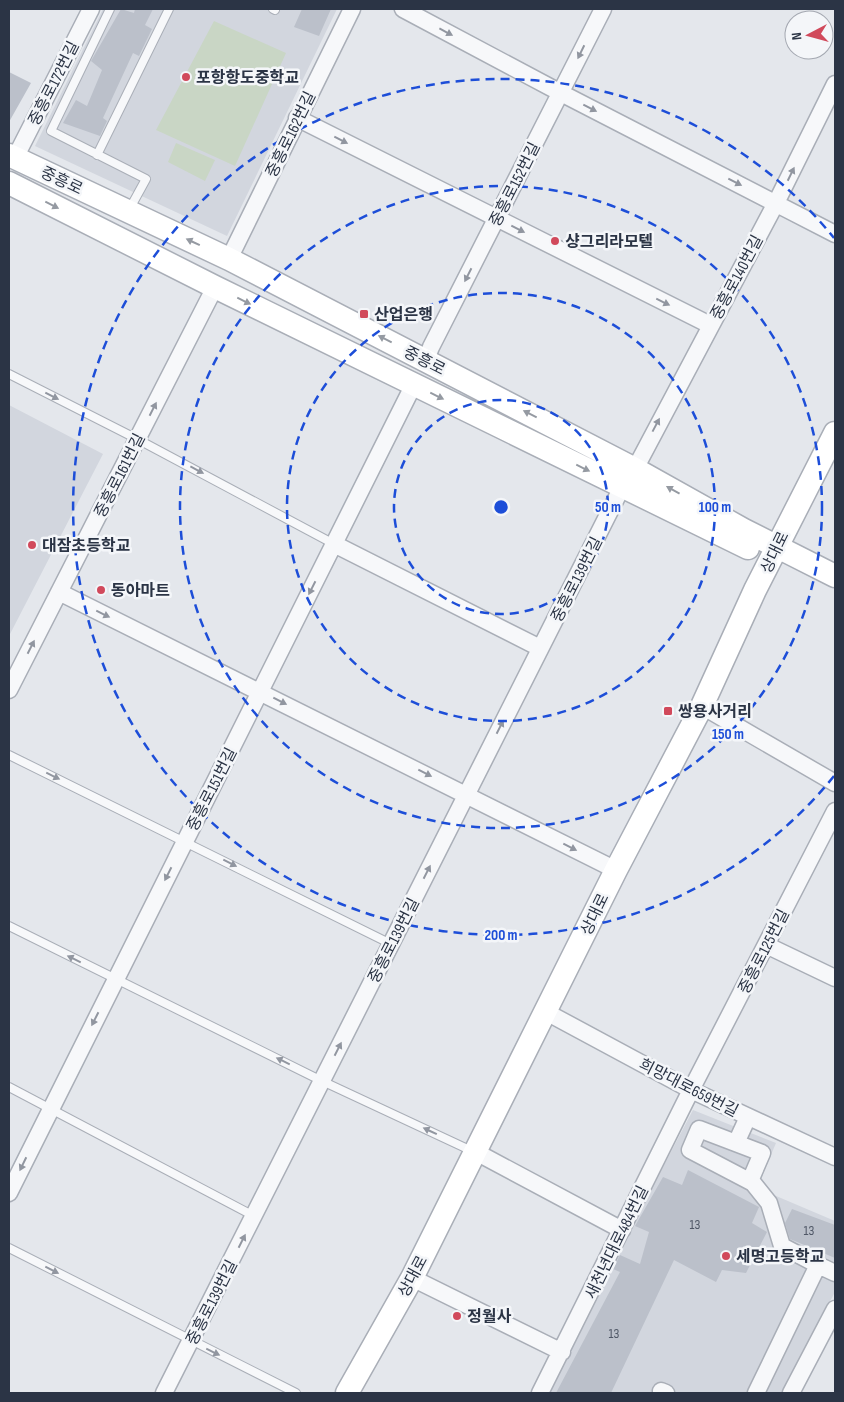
<svg xmlns="http://www.w3.org/2000/svg" width="844" height="1402" viewBox="0 0 844 1402" font-family="'Sofia Sans Condensed','Noto Sans KR',sans-serif">
  <style>
    .built { fill: #d2d6de }
    .pitch { fill: #c9d6c5 }
    .building { fill: #bbc0ca }
    .lines { fill: none; stroke-linecap: round; stroke-linejoin: round }
    .lane-casing { stroke: #a9aeb7; stroke-width: 10 }
    .street-casing { stroke: #a9aeb7; stroke-width: 19 }
    .secondary-casing { stroke: #a9aeb7; stroke-width: 25 }
    .lane { stroke: #f7f8fa; stroke-width: 8 }
    .street { stroke: #f7f8fa; stroke-width: 16 }
    .secondary { stroke: #fff; stroke-width: 22 }
    .oneway { fill: #9196a0 }
    .oneway2 { fill: #959aa2 }
    .ring { fill: none; stroke: #1d4ed8; stroke-width: 2.5; stroke-dasharray: 9 6 }
    .poi-dot { fill: #d1495b; stroke: #f4f6f9; stroke-width: 2 }
    .labels { text-anchor: middle; stroke-width: 5; stroke-linejoin: round; paint-order: stroke }
    .number-label { font-size: 14px; fill: #4f5766 }
    .poi-label { font-size: 16px; font-weight: bold; fill: #2b3445; stroke: #f4f6f9; text-anchor: start }
    .street-label { font-size: 16px; fill: #2b3445; stroke: #f4f6f9 }
    .centre { fill: #1d4ed8; stroke: #f4f6f9; stroke-width: 2.5 }
    .ring-label { font-size: 15px; text-anchor: middle; font-weight: bold; fill: #1d4ed8; stroke: #f4f6f9; stroke-width: 5; stroke-linejoin: round; paint-order: stroke }
  </style>
  <rect width="100%" height="100%" fill="#e4e7ec"/>
  <path class="built" d="M 103,9 L 337,9 L 227,236 L 35,146 Z
    M 9,405 L 103,454 L 9,636 Z
    M 693,1110 L 776,1143 L 757,1188 L 835,1221 L 835,1292 L 782,1393 L 544,1393 Z"/>
  <path class="pitch" d="M 214,21 L 286,53 L 235,166 L 156,130 Z
    M 176,143 L 215,160 L 205,181 L 168,162 Z"/>
  <path class="building" d="M 121,9 L 134,13 L 135,9 L 153,9 L 145,25 L 152,29 L 139,56 L 133,53 L 103,118 L 107,121 L 100,136 L 63,123 L 76,100 L 87,106 L 102,70 L 91,61 Z
    M 302,9 L 331,9 L 319,36 L 294,27 Z
    M 9,72 L 31,83 L 9,122 Z
    M 688,1170 L 759,1207 L 752,1223 L 767,1232 L 746,1273 L 722,1270 L 716,1282 L 674,1260 L 611,1393 L 556,1393 L 620,1272 L 613,1269 L 620,1255 L 640,1264 L 649,1232 L 635,1226 L 663,1177 L 682,1185 Z
    M 792,1209 L 835,1225 L 835,1258 L 790,1239 L 785,1223 Z"/>
  <g class="lines">
    <g class="lane-casing">
      <path id="lane" d="M 110,9 L 51,131 L 146,179 L 129,210
        M 273,9 L 275,10
        M 97,155 L 169,9
        M 9,374 L 137,439 L 334,544
        M 9,755 L 391,944
        M 9,926 L 322,1081 L 472,1151
        M 9,1087 L 254,1216
        M 9,1248 L 296,1393"/>
    </g>
    <g class="street-casing">
      <path id="street" d="M 403,9 L 561,93 L 835,234
        M 297,118 L 710,325
        M 15,158 L 91,9
        M 229,259 L 352,9
        M 426,360 L 431,347 L 603,9
        M 635,469 L 776,203 L 835,84
        M 334,544 L 540,648
        M 59,592 L 616,870
        M 9,690 L 215,287
        M 702,706 L 835,783
        M 766,945 L 835,978
        M 546,1012 L 691,1090 L 835,1157
        M 736,1143 L 748,1117
        M 474,1151 L 622,1230
        M 750,1181 L 762,1153 L 699,1129 L 690,1150 L 753,1183 L 769,1203 L 782,1246 L 818,1265 L 756,1393
        M 9,1193 L 414,384
        M 818,1265 L 835,1273
        M 412,1278 L 562,1352
        M 661,1391 L 666,1393
        M 164,1393 L 622,487
        M 540,1393 L 691,1090 L 835,811
        M 791,1393 L 835,1309"/>
    </g>
    <g class="secondary-casing">
      <path id="secondary" d="M 9,155 L 229,259 L 635,469 L 744,530 L 835,576
        M 9,183 L 215,287 L 748,548
        M 347,1393 L 412,1278 L 616,870 L 702,706 L 755,590 L 835,433"/>
    </g>
    <use href="#lane" class="lane"/>
    <use href="#street" class="street"/>
    <use href="#secondary" class="secondary"/>
  </g>
  <defs><path id="oneway-solid" d="M-6-.8H1V-3.2L6.5 0L1 3.2V.8H-6Z" transform="scale(1.25)"/></defs>
  <g class="oneway">
    <use href="#oneway-solid" transform="translate(446 32) rotate(28)"/>
    <use href="#oneway-solid" transform="translate(581 52) rotate(116)"/>
    <use href="#oneway-solid" transform="translate(590 108) rotate(27)"/>
    <use href="#oneway-solid" transform="translate(341 140) rotate(27)"/>
    <use href="#oneway-solid" transform="translate(791 174) rotate(-64)"/>
    <use href="#oneway-solid" transform="translate(735 182) rotate(27)"/>
    <use href="#oneway-solid" transform="translate(518 229) rotate(27)"/>
    <use href="#oneway-solid" transform="translate(468 275) rotate(117)"/>
    <use href="#oneway-solid" transform="translate(663 302) rotate(26)"/>
    <use href="#oneway-solid" transform="translate(52 396) rotate(27)"/>
    <use href="#oneway-solid" transform="translate(153 409) rotate(-63)"/>
    <use href="#oneway-solid" transform="translate(656 425) rotate(-62)"/>
    <use href="#oneway-solid" transform="translate(197 470) rotate(28)"/>
    <use href="#oneway-solid" transform="translate(312 588) rotate(117)"/>
    <use href="#oneway-solid" transform="translate(103 614) rotate(26)"/>
    <use href="#oneway-solid" transform="translate(31 647) rotate(-63)"/>
    <use href="#oneway-solid" transform="translate(280 701) rotate(27)"/>
    <use href="#oneway-solid" transform="translate(500 727) rotate(-63)"/>
    <use href="#oneway-solid" transform="translate(425 773) rotate(27)"/>
    <use href="#oneway-solid" transform="translate(53 776) rotate(26)"/>
    <use href="#oneway-solid" transform="translate(570 847) rotate(27)"/>
    <use href="#oneway-solid" transform="translate(230 863) rotate(27)"/>
    <use href="#oneway-solid" transform="translate(427 872) rotate(-63)"/>
    <use href="#oneway-solid" transform="translate(168 874) rotate(117)"/>
    <use href="#oneway-solid" transform="translate(74 959) rotate(-154)"/>
    <use href="#oneway-solid" transform="translate(95 1019) rotate(117)"/>
    <use href="#oneway-solid" transform="translate(338 1049) rotate(-63)"/>
    <use href="#oneway-solid" transform="translate(283 1061) rotate(-154)"/>
    <use href="#oneway-solid" transform="translate(430 1131) rotate(-155)"/>
    <use href="#oneway-solid" transform="translate(23 1164) rotate(116)"/>
    <use href="#oneway-solid" transform="translate(242 1241) rotate(-63)"/>
    <use href="#oneway-solid" transform="translate(52 1270) rotate(27)"/>
    <use href="#oneway-solid" transform="translate(213 1352) rotate(26)"/>
  </g>
  <g class="oneway2">
    <use href="#oneway-solid" transform="translate(52 205) rotate(27)"/>
    <use href="#oneway-solid" transform="translate(193 242) rotate(-155)"/>
    <use href="#oneway-solid" transform="translate(244 301) rotate(26)"/>
    <use href="#oneway-solid" transform="translate(385 339) rotate(-153)"/>
    <use href="#oneway-solid" transform="translate(437 396) rotate(26)"/>
    <use href="#oneway-solid" transform="translate(530 414) rotate(-153)"/>
    <use href="#oneway-solid" transform="translate(583 468) rotate(26)"/>
    <use href="#oneway-solid" transform="translate(673 490) rotate(-151)"/>
  </g>
  <g class="ring">
    <circle cx="501" cy="507" r="107"/>
    <circle cx="501" cy="507" r="214"/>
    <circle cx="501" cy="507" r="321"/>
    <path d="M834 776A428 428 0 1 1 834 238"/>
  </g>
  <g class="poi-dot">
    <circle cx="186" cy="77" r="5"/>
    <circle cx="555" cy="241" r="5"/>
    <rect x="359" y="309" width="10" height="10" rx="2.5"/>
    <circle cx="32" cy="545" r="5"/>
    <circle cx="101" cy="590" r="5"/>
    <rect x="663" y="706" width="10" height="10" rx="2.5"/>
    <circle cx="726" cy="1256" r="5"/>
    <circle cx="457" cy="1316" r="5"/>
  </g>
  <g class="labels">
    <g class="number-label">
      <text x="695" y="1229">13</text>
      <text x="809" y="1235">13</text>
      <text x="614" y="1338">13</text>
    </g>
    <g class="poi-label">
      <text x="196" y="83">포항항도중학교</text>
      <text x="565" y="247">샹그리라모텔</text>
      <text x="374" y="320">산업은행</text>
      <text x="42" y="551">대잠초등학교</text>
      <text x="111" y="596">동아마트</text>
      <text x="678" y="717">쌍용사거리</text>
      <text x="736" y="1262">세명고등학교</text>
      <text x="467" y="1322">정월사</text>
    </g>
    <g class="street-label">
      <text transform="translate(53 83) rotate(-63)" y="6">중흥로172번길</text>
      <text transform="translate(290 134) rotate(-64)" y="6">중흥로162번길</text>
      <text transform="translate(62 180) rotate(25)" y="6">중흥로</text>
      <text transform="translate(514 184) rotate(-63)" y="6">중흥로152번길</text>
      <text transform="translate(736 277) rotate(-62)" y="6">중흥로140번길</text>
      <text transform="translate(425 360) rotate(27)" y="6">중흥로</text>
      <text transform="translate(119 475) rotate(-63)" y="6">중흥로161번길</text>
      <text transform="translate(774 552) rotate(-64)" y="6">상대로</text>
      <text transform="translate(576 579) rotate(-63)" y="6">중흥로139번길</text>
      <text transform="translate(211 789) rotate(-63)" y="6">중흥로151번길</text>
      <text transform="translate(594 914) rotate(-64)" y="6">상대로</text>
      <text transform="translate(393 940) rotate(-63)" y="6">중흥로139번길</text>
      <text transform="translate(763 951) rotate(-63)" y="6">중흥로125번길</text>
      <text transform="translate(689 1087) rotate(27)" y="6">희망대로659번길</text>
      <text transform="translate(616 1242) rotate(-64)" y="6">새천년대로484번길</text>
      <text transform="translate(412 1276) rotate(-62)" y="6">상대로</text>
      <text transform="translate(211 1302) rotate(-63)" y="6">중흥로139번길</text>
    </g>
  </g>
  <circle cx="501" cy="507" r="8" class="centre"/>
  <g class="ring-label">
    <text x="608" y="512">50 m</text>
    <text x="715" y="512">100 m</text>
    <text x="728" y="739">150 m</text>
    <text x="501" y="940">200 m</text>
  </g>
  <rect width="844" height="1402" fill="none" stroke="#2b3445" stroke-width="20"/>
  <g transform="translate(809 35) rotate(264)"><circle r="24" fill="#f4f6f9" stroke="#a4a8b1"/>
  <path d="M0-4L9 19L0 12L-9 19Z" fill="#d1495b"/>
  <text y="-8" font-size="14" font-weight="bold" text-anchor="middle" fill="#2b3445">N</text>
  </g>
</svg>
